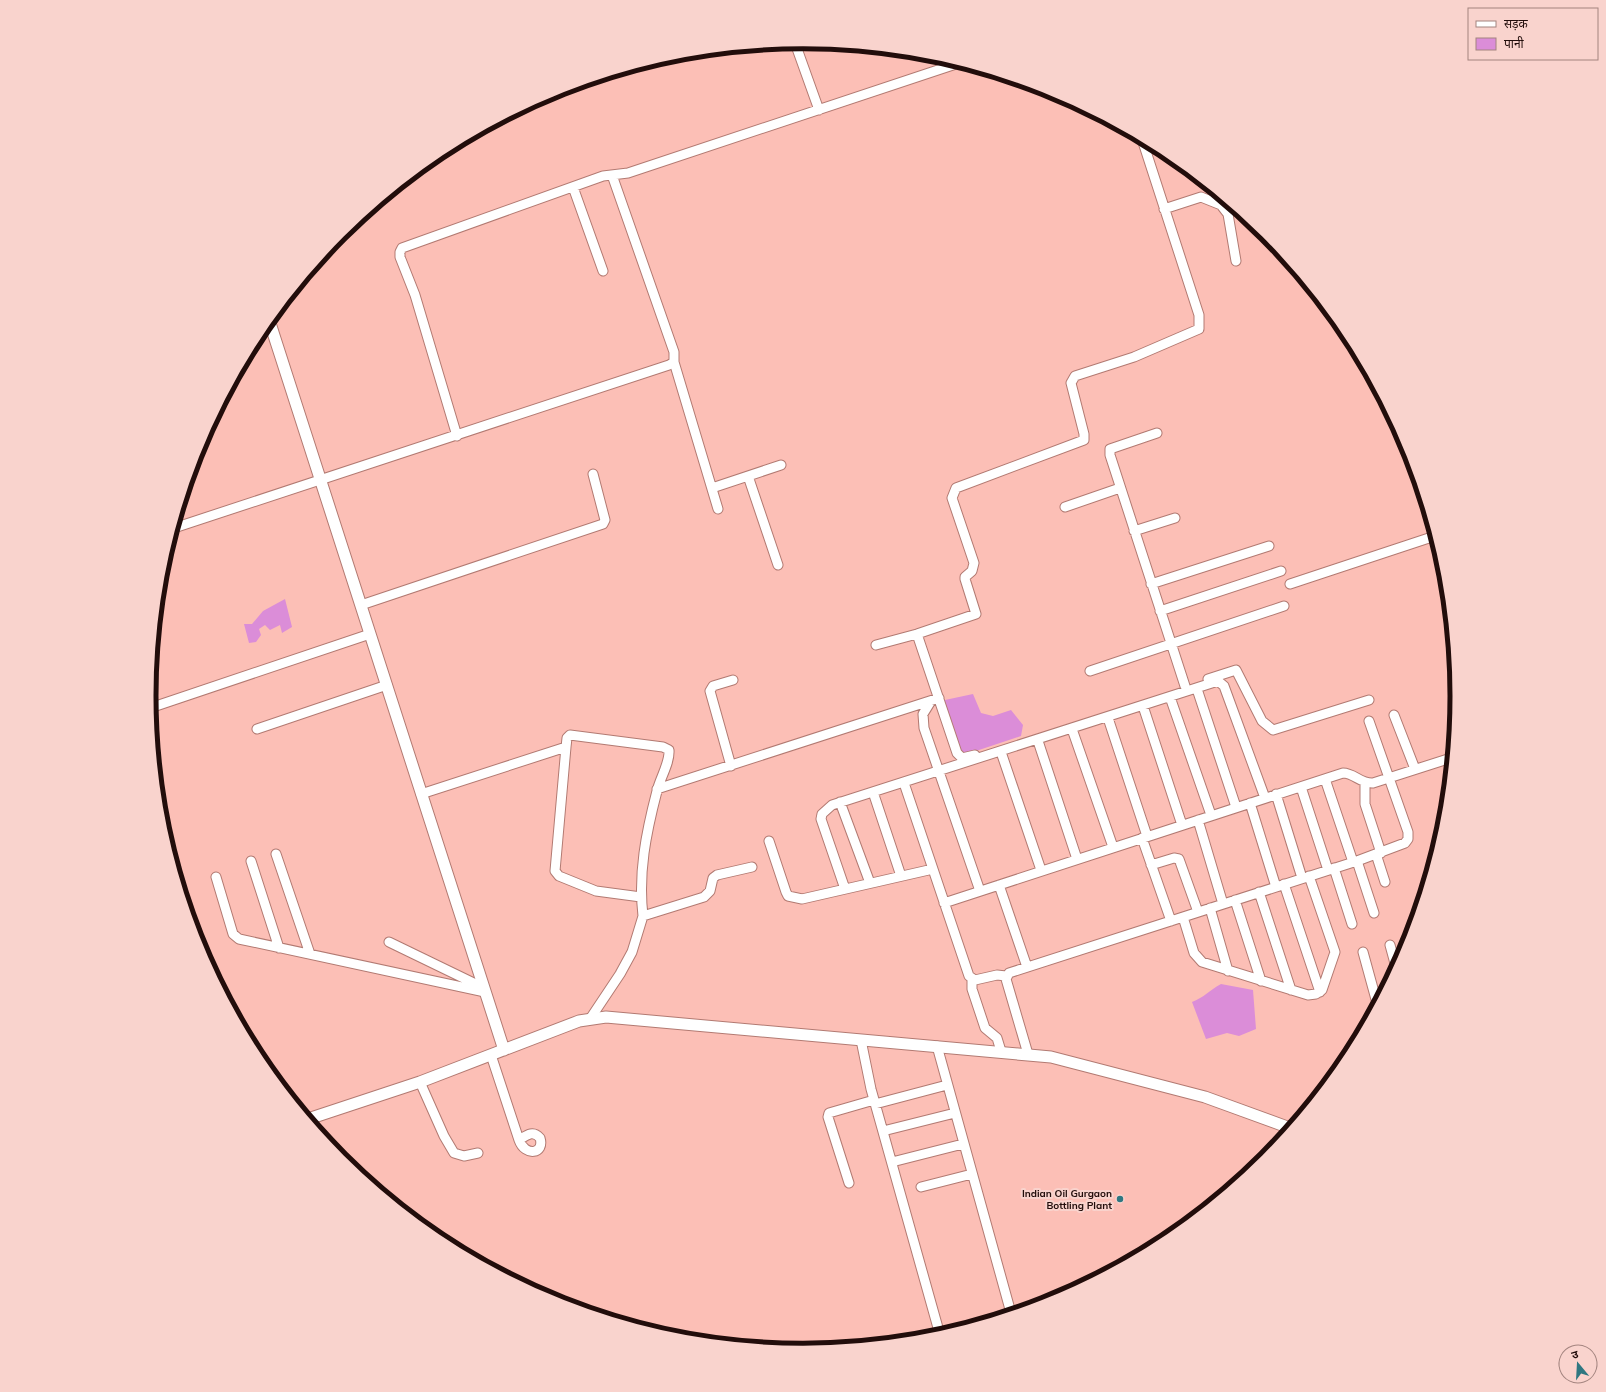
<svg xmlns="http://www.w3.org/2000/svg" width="1606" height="1392" viewBox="0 0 1606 1392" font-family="Mulish,'Noto Sans Devanagari',sans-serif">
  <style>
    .water { fill: #db8dd8 }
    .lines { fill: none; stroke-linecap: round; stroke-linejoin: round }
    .minor-casing { stroke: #b27a72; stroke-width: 11 }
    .tertiary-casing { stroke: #b27a72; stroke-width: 13 }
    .minor { stroke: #fff; stroke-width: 9 }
    .tertiary { stroke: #fff; stroke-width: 11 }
    .poi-dot { fill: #2f7781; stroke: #f9d3cd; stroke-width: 1.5 }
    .labels { text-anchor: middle; stroke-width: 4; stroke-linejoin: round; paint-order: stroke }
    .poi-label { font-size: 10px; font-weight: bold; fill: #220d0b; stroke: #f9d3cd; text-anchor: end }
    .rim { fill: none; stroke: #220d0b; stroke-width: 5 }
  </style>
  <rect width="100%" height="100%" fill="#fcbfb6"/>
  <path class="water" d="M 285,599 L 292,627 L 282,633 L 280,625 L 270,630 L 265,625 L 259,629 L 261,635 L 256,642 L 249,643 L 244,624 L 252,624 L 263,611 Z
    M 973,694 L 981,713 L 993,716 L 1011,710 L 1023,725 L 1021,736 L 967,754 L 956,748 L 943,708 L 945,700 Z
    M 1221,984 L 1253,990 L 1256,1029 L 1239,1036 L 1227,1033 L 1206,1039 L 1192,1002 C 1203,998 1210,990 1221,984 Z"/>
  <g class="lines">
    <g class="minor-casing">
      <path id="minor" d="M 795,43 L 819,110
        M 573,187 L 603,271
        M 1164,209 L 1201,197 L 1221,205 L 1228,214 L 1236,261
        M 674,362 L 718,509
        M 1157,433 L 1113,448 L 1110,449 L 1110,455 L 1185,686
        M 457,436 L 415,295 L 400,257 L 400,252 L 402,248 L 603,176 L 628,173 L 959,63
        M 748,476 L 778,565
        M 712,488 L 781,465
        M 1065,507 L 1120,488
        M 174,528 L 669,365 L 674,362 L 674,352 L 612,175
        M 1134,531 L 1175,518
        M 1151,584 L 1269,546
        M 1290,584 L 1435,536
        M 361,605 L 603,524 L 605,520 L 593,474
        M 1160,611 L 1281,571
        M 917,634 L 957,753 L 962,758 L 975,755
        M 876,645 L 917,634 L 976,614 L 965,579 L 965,577 L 972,571 L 974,563 L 952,498 L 956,488 L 1084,440 L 1084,434 L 1071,383 L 1075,376 L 1134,357 L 1199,329 L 1199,315 L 1142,139
        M 1090,671 L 1284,606
        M 1208,679 L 1236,670 L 1262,721 L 1273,730 L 1369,700
        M 1197,689 L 1236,807
        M 1170,697 L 1211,815
        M 931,701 L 923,714 L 924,728 L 980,891
        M 1143,706 L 1182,825
        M 150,708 L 370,634
        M 1394,715 L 1415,769
        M 1108,718 L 1147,836
        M 257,729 L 387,685
        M 1072,729 L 1113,847
        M 1038,741 L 1077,859
        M 1001,752 L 1041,870
        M 731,766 L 710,691 L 713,686 L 733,680
        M 1325,779 L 1353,862
        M 1365,782 L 1365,804 L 1381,853
        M 904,783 L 969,976 L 975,980 L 997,975 L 1006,976
        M 1301,787 L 1328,870
        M 657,789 L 939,698
        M 873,792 L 901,876
        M 421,794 L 566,747
        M 1276,794 L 1302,878
        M 840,802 L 870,883
        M 1250,803 L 1276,887
        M 1198,820 L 1223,904
        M 1142,838 L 1171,921
        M 769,841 L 786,892 L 788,896 L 802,899 L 933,869
        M 276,854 L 310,954
        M 1376,854 L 1385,882
        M 251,861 L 279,948
        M 1357,861 L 1374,913
        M 1151,865 L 1174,858 L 1179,859 L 1198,912
        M 1334,868 L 1352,924
        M 216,877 L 233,934 L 239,939 L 485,992
        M 1284,884 L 1320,992
        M 999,885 L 1027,967
        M 845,889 L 821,819 L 822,814 L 832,805 L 1218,681 L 1224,686 L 1265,798
        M 1259,892 L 1291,990
        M 641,897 L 596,891 L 559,876 L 555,871 L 566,747 L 567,738 L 570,735 L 663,747 L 669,750 C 670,763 660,778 657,791 C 646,833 638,873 643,916
        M 1235,900 L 1261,981
        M 944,903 L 1343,773 C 1354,773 1361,784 1373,783 L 1451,758
        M 1210,908 L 1228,971
        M 1183,917 L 1194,953 L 1202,962 L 1308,995 L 1316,994 L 1322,990 L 1335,952 L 1309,876
        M 389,942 L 484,988
        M 1390,945 L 1396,967
        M 1363,952 L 1377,1003
        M 972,980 L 972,989 L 985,1028 L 997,1038 L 1001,1051
        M 590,1019 L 620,974 L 632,952 L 643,916 L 704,897 L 710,891 L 713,878 L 717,875 L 752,867
        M 861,1040 L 871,1089 L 940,1335
        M 937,1046 L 1011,1313
        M 1028,1054 L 1006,979 L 1009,973 L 1357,861 L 1405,843 L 1408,839 L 1408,832 L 1369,721
        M 491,1055 L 519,1140 C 525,1157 545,1154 540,1138 C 533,1130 527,1135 519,1140
        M 420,1082 L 444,1136 L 454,1153 L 464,1156 L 478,1153
        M 875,1104 L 947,1085
        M 883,1131 L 955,1113
        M 892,1162 L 963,1144
        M 849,1183 L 828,1117 L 829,1113 L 874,1100
        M 921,1187 L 972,1174
        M 924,1338 L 939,1333"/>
    </g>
    <g class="tertiary-casing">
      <path id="tertiary" d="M 269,320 L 504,1050
        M 308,1119 L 420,1082 L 579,1021 L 606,1017 L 1051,1057 L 1205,1097 L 1290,1128"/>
    </g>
    <use href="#minor" class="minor"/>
    <use href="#tertiary" class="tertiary"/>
  </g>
  <circle class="poi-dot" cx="1120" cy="1199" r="4"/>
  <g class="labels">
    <g class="poi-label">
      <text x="1112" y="1197">Indian Oil Gurgaon<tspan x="1112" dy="12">Bottling Plant</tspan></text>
    </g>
  </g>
  <path d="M0 0H1606V1392H0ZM156 696a647 647 0 1 1 1294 0a647 647 0 1 1-1294 0Z" fill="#f9d3cd" fill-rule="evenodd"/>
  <path class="rim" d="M156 696a647 647 0 1 1 1294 0a647 647 0 1 1-1294 0Z"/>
  <rect x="1468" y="8" width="130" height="52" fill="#f9d3cd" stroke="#a3847f"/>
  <rect x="1476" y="21" width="20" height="6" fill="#ffffff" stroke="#a3847f"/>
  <text x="1504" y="28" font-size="12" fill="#220d0b">सड़क</text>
  <rect x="1476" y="38" width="20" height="12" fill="#db8dd8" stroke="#a3847f"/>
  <text x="1504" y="48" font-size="12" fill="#220d0b">पानी</text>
  <g transform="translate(1578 1364) rotate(342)"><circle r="19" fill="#f9d3cd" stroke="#a3847f"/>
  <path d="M0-3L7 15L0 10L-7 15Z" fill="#2f7781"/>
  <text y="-6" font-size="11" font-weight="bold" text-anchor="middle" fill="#220d0b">उ</text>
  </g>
</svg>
